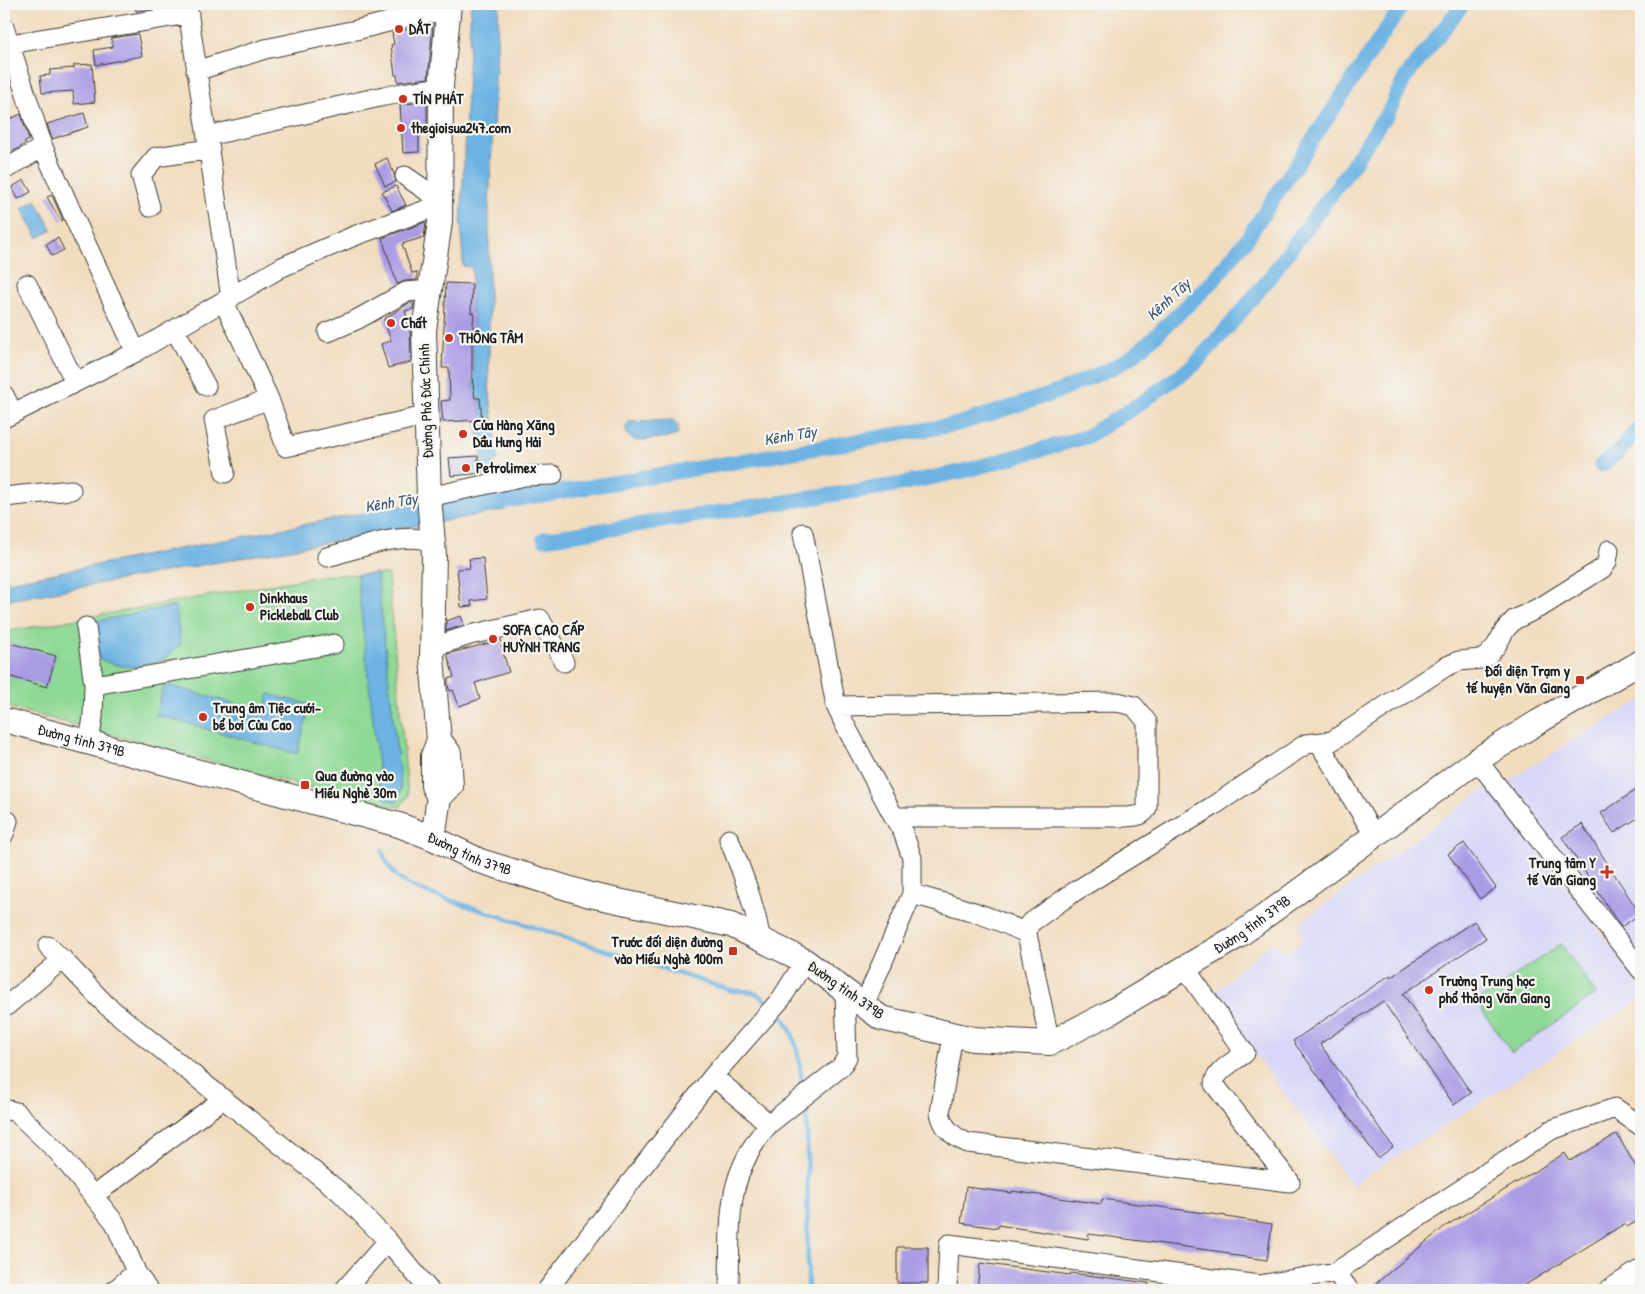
<svg xmlns="http://www.w3.org/2000/svg" width="1645" height="1294" viewBox="0 0 1645 1294" font-family="'Patrick Hand',sans-serif">
  <style>
    .built { fill: #d8d7f8 }
    .green { fill: #8ed995; stroke: #557a58 }
    .water { fill: #6cb3e3; stroke: #446880 }
    .lines { fill: none; stroke-linecap: round; stroke-linejoin: round }
    .stream { stroke: #6cb3e3; stroke-width: 4.5 }
    .canal { stroke: #6cb3e3; stroke-width: 15 }
    .building { fill: #aa9be5 }
    .minor-casing { stroke: #3c3934; stroke-width: 21 }
    .major-casing { stroke: #3c3934; stroke-width: 26 }
    .minor { stroke: #fff; stroke-width: 19 }
    .major { stroke: #fff; stroke-width: 24 }
    .poi-dot { fill: #c8321e; stroke: #f6f6f2; stroke-width: 2 }
    .labels { text-anchor: middle; stroke-width: 4.5; stroke-linejoin: round; paint-order: stroke }
    .poi-label { font-size: 15px; font-weight: bold; fill: #1c1c1c; stroke: #f6f6f2; text-anchor: start }
    .street-label { font-size: 15px; fill: #1c1c1c; stroke: #f6f6f2 }
    .water-label { font-size: 16px; font-style: italic; fill: #3c586c; stroke: #f6f6f2 }
  </style>
  <rect width="100%" height="100%" fill="#f6f6f2"/>
  <filter id="ink" filterUnits="userSpaceOnUse"><feTurbulence type="fractalNoise" baseFrequency=".02" numOctaves="2"/><feDisplacementMap in="SourceGraphic" scale="10" xChannelSelector="R" yChannelSelector="G"/><feConvolveMatrix kernelMatrix="1 2 1 2 8 2 1 2 1" color-interpolation-filters="sRGB"/></filter>
  <filter id="wash" filterUnits="userSpaceOnUse"><feTurbulence type="fractalNoise" baseFrequency=".0096" numOctaves="4" result="noise"/><feDisplacementMap in="SourceGraphic" scale="20" xChannelSelector="R" yChannelSelector="G"/><feGaussianBlur stdDeviation="1.12" result="paint"/><feColorMatrix in="noise" values="0 0 0 0 0 0 0 0 0 0 0 0 0 0 0 0 0 1.4 0 .05"/><feComposite in="paint" operator="in"/></filter>
  <g filter="url(#wash)">
    <rect width="100%" height="100%" fill="#f1dcbe"/>
    <path class="built" d="M 1641,700 L 1641,960 L 1504,783 Z
      M 1490,785 L 1617,954 L 1641,984 L 1641,999 L 1352,1185 L 1211,995 L 1271,943 L 1288,952 L 1304,939 L 1298,924 Z"/>
    <path class="green" d="M 388,574 L 408,796 L 400,807 L 352,799 L 4,706 L 4,632 L 326,575 Z
      M 1561,944 L 1596,994 L 1512,1053 L 1476,1002 Z"/>
    <path class="water" d="M 471,4 L 499,4 L 489,205 L 489,385 L 498,460 L 493,461 L 494,472 L 484,474 L 477,420 L 482,419 L 480,399 L 474,398 L 472,337 L 474,314 L 471,313 L 472,267 L 463,266 L 461,225 Z
      M 36,200 L 52,230 L 38,238 L 22,208 Z
      M 670,420 L 673,420 L 678,426 L 678,434 L 676,436 L 636,441 L 627,435 L 626,426 L 629,422 Z
      M 501,489 L 505,510 L 4,601 L 4,583 L 441,498 Z
      M 377,573 L 401,789 L 397,802 L 386,799 L 381,793 L 357,575 Z
      M 175,606 L 181,644 C 160,669 126,673 98,658 L 91,622 Z
      M 164,684 L 264,712 L 269,694 L 310,705 L 297,754 L 156,715 Z"/>
    <g class="lines">
      <path class="stream" d="M 382,850 C 392,887 423,891 455,902 L 733,991 C 751,990 758,992 771,1005
        M 777,1010 C 798,1031 800,1064 803,1092
        M 804,1102 L 807,1124 L 808,1290"/>
      <path class="canal" d="M 1601,465 L 1620,451 L 1641,425
        M 483,505 L 958,424 L 1058,392 L 1114,367 L 1134,355 L 1153,338 L 1212,282 L 1246,240 L 1403,4
        M 544,539 L 896,485 L 964,471 L 1086,437 L 1138,405 L 1194,365 L 1231,324 L 1266,282 L 1348,172 L 1380,123 L 1387,115 L 1405,78 L 1463,4"/>
    </g>
    <g id="blocks">
      <path class="building" d="M 135,4 L 152,4 L 153,9 L 136,11 Z
        M 433,24 L 428,78 L 398,82 L 397,75 L 395,75 L 391,45 L 394,44 L 392,33 Z
        M 138,34 L 142,56 L 96,65 L 94,50 L 113,47 L 111,38 Z
        M 92,64 L 95,102 L 74,104 L 73,91 L 42,93 L 40,76 L 50,75 L 50,70 L 74,68 L 74,65 Z
        M 427,101 L 427,129 L 419,128 L 419,152 L 403,153 L 400,105 Z
        M 84,113 L 88,127 L 52,139 L 47,124 Z
        M 21,114 L 29,140 L 25,142 L 25,144 L 8,155 L 4,145 L 4,122 Z
        M 387,158 L 394,174 L 396,182 L 385,186 L 375,164 Z
        M 24,180 L 31,192 L 18,199 L 12,187 Z
        M 396,186 L 406,205 L 392,211 L 382,192 Z
        M 52,195 L 63,220 L 61,221 L 47,197 Z
        M 426,222 L 424,237 L 402,244 L 412,273 L 417,272 L 417,280 L 405,281 L 397,284 L 382,238 Z
        M 58,238 L 64,250 L 52,256 L 46,244 Z
        M 446,283 L 472,284 L 471,313 L 474,313 L 472,337 L 472,378 L 475,398 L 480,398 L 482,420 L 443,422 L 441,401 L 450,400 L 449,368 L 442,368 Z
        M 409,303 L 414,303 L 413,309 L 405,311 L 410,327 L 411,362 L 388,368 L 381,344 L 391,341 L 384,319 Z
        M 478,456 L 478,461 L 481,460 L 482,473 L 451,476 L 449,458 Z
        M 483,558 L 487,599 L 471,601 L 472,606 L 461,607 L 457,569 L 470,568 L 469,559 Z
        M 461,616 L 464,625 L 446,631 L 446,621 Z
        M 501,640 L 503,645 L 501,646 L 509,672 L 475,683 L 480,699 L 459,706 L 453,690 L 450,691 L 448,686 L 448,679 L 454,677 L 447,654 Z
        M 10,643 L 56,656 L 47,687 L 4,675 L 4,666 Z
        M 1641,787 L 1641,816 L 1614,833 L 1601,813 Z
        M 1582,824 L 1640,914 L 1621,927 L 1562,837 Z
        M 1464,843 L 1496,888 L 1480,899 L 1448,854 Z
        M 1474,921 L 1486,938 L 1403,994 L 1471,1093 L 1454,1105 L 1383,1001 L 1320,1044 L 1393,1147 L 1378,1158 L 1293,1041 L 1390,975 L 1391,977 Z
        M 1617,1134 L 1641,1176 L 1641,1219 L 1627,1227 L 1624,1224 L 1517,1290 L 1368,1290 L 1444,1227 L 1565,1153 L 1570,1161 Z
        M 966,1187 L 1012,1193 L 1012,1191 L 1101,1204 L 1102,1199 L 1226,1216 L 1226,1217 L 1272,1224 L 1267,1260 L 1230,1255 L 1230,1253 L 1089,1234 L 1088,1239 L 998,1225 L 998,1228 L 961,1223 Z
        M 897,1247 L 928,1247 L 928,1283 L 897,1283 Z
        M 980,1263 L 1070,1275 L 1071,1273 L 1149,1283 L 1148,1290 L 977,1290 Z"/>
    </g>
  </g>
  <g filter="url(#ink)">
    <use href="#blocks" fill-opacity="0" stroke="#3c3934" stroke-width="1"/>
    <g class="lines">
      <g class="minor-casing">
        <path id="minor" d="M 187,4 L 231,298
          M 4,27 L 43,147 L 77,224 L 136,352 L 282,267 L 354,236 L 440,205
          M 4,45 L 189,14
          M 196,71 L 265,49 L 356,30 L 420,14 L 448,11
          M 208,136 L 384,96 L 441,87
          M 4,170 L 43,147
          M 405,176 L 440,200
          M 150,207 L 141,175 L 156,157 L 210,149
          M 27,284 L 75,382
          M 224,302 L 269,399 L 286,447 L 425,416
          M 175,330 L 206,386
          M 328,332 L 358,319 L 406,292 L 430,290
          M 4,395 L 13,413
          M 4,418 L 136,352
          M 225,473 L 214,420 L 269,399
          M 4,497 L 71,490
          M 429,497 L 525,476 L 553,475
          M 803,533 L 836,706 L 845,725 L 894,817 L 1126,817 C 1134,816 1143,817 1147,808 L 1147,722 L 1134,706 L 1117,702 L 836,706
          M 327,557 C 357,549 390,535 422,539
          M 86,627 L 94,685
          M 433,647 L 470,635 L 540,619 L 564,662
          M 89,742 L 93,717 L 94,685 L 334,644
          M 1319,743 L 1374,835
          M 1477,760 L 1641,970
          M 894,817 L 903,832 L 912,858 L 912,894 C 951,905 991,915 1027,934
          M 4,820 L 8,821 L 4,834
          M 729,839 C 743,875 754,901 761,940
          M 48,946 L 68,965 L 106,1005 L 341,1193 L 388,1241 L 429,1290
          M 864,1005 L 912,894
          M 4,1008 L 63,959
          M 953,1034 L 940,1113 C 943,1128 953,1137 968,1143 L 1290,1182 L 1214,1084 C 1215,1071 1235,1061 1245,1053 L 1185,968
          M 1050,1043 L 1027,934 L 1029,924 L 1074,892 L 1213,806 L 1306,744 L 1332,741 L 1445,667 L 1459,661 L 1481,659 L 1486,657 L 1496,646 L 1505,630 L 1514,620 L 1544,605 L 1603,568 L 1607,562 L 1609,550
          M 713,1076 L 769,1124 C 753,1143 739,1168 734,1193 C 728,1224 730,1258 729,1290
          M 4,1109 L 16,1112 L 58,1152 L 115,1223 L 136,1272 L 148,1290
          M 769,1124 L 841,1067 L 847,1057 L 845,991
          M 93,1196 L 223,1099
          M 115,1290 L 136,1272
          M 344,1290 L 388,1241
          M 547,1290 L 713,1076 L 781,999 L 805,961
          M 947,1290 L 949,1244 L 1259,1285 L 1336,1272
          M 1349,1290 L 1336,1272 L 1551,1130 L 1615,1108 L 1641,1126
          M 1608,1290 L 1641,1269"/>
      </g>
      <g class="major-casing">
        <g id="major">
          <path id="s1" d="M 4,720 L 399,825 L 433,838 L 480,861 L 590,895 L 731,925 L 805,961 L 881,1018 L 973,1039 L 1050,1043 L 1109,1013 L 1238,936 L 1477,760 L 1538,722 L 1641,662"/>
          <path d="M 439,797 L 433,786 L 433,756 L 439,740 L 432,658 L 434,555 L 429,497 L 424,330 L 440,222 L 441,87 L 449,4"/>
          <path d="M 433,838 L 439,797 L 451,786 L 449,753 L 439,740"/>
        </g>
      </g>
      <use href="#minor" class="minor"/>
      <use href="#major" class="major"/>
    </g>
  </g>
  <g class="poi-dot">
    <circle cx="399" cy="29" r="5"/>
    <circle cx="403" cy="99" r="5"/>
    <circle cx="401" cy="128" r="5"/>
    <circle cx="391" cy="323" r="5"/>
    <circle cx="449" cy="338" r="5"/>
    <circle cx="463" cy="434" r="5"/>
    <circle cx="466" cy="468" r="5"/>
    <circle cx="250" cy="607" r="5"/>
    <circle cx="493" cy="639" r="5"/>
    <rect x="1575" y="675" width="10" height="10" rx="2.5"/>
    <circle cx="203" cy="717" r="5"/>
    <rect x="300" y="780" width="10" height="10" rx="2.5"/>
    <path d="M1604.5 864.5h5v5h5v5h-5v5h-5v-5h-5v-5h5z"/>
    <rect x="728" y="946" width="10" height="10" rx="2.5"/>
    <circle cx="1429" cy="990" r="5"/>
  </g>
  <g class="labels">
    <g class="poi-label">
      <text x="409" y="34">DẮT</text>
      <text x="413" y="104">TÍN PHÁT</text>
      <text x="411" y="133">thegioisua247.com</text>
      <text x="401" y="328">Chất</text>
      <text x="459" y="343">THÔNG TÂM</text>
      <text x="473" y="430">Cửa Hàng Xăng<tspan x="473" dy="17">Dầu Hưng Hải</tspan></text>
      <text x="476" y="473">Petrolimex</text>
      <text x="260" y="603">Dinkhaus<tspan x="260" dy="17">Pickleball Club</tspan></text>
      <text x="503" y="635">SOFA CAO CẤP<tspan x="503" dy="17">HUỲNH TRANG</tspan></text>
      <text x="1570" y="676" text-anchor="end">Đối diện Trạm y<tspan x="1570" dy="17">tế huyện Văn Giang</tspan></text>
      <text x="213" y="713">Trung âm Tiệc cưới-<tspan x="213" dy="17">bể bơi Cửu Cao</tspan></text>
      <text x="315" y="781">Qua đường vào<tspan x="315" dy="17">Miếu Nghè 30m</tspan></text>
      <text x="1596" y="868" text-anchor="end">Trung tâm Y<tspan x="1596" dy="17">tế Văn Giang</tspan></text>
      <text x="723" y="947" text-anchor="end">Trước đối diện đường<tspan x="723" dy="17">vào Miếu Nghè 100m</tspan></text>
      <text x="1439" y="986">Trường Trung học<tspan x="1439" dy="17">phổ thông Văn Giang</tspan></text>
    </g>
    <g class="street-label">
      <text transform="translate(426 401) rotate(-92)" y="5">Đường Phó Đức Chính</text>
      <text dy="5" stroke="none"><textPath href="#s1" startOffset="80">Đường tỉnh 379B</textPath></text>
      <text dy="5" stroke="none"><textPath href="#s1" startOffset="485">Đường tỉnh 379B</textPath></text>
      <text dy="5" stroke="none"><textPath href="#s1" startOffset="1340">Đường tỉnh 379B</textPath></text>
      <text transform="translate(846 990) rotate(35)" y="5">Đường tỉnh 379B</text>
    </g>
    <g class="water-label">
      <text transform="translate(1168 299) rotate(-43)" y="6">Kênh Tây</text>
      <text transform="translate(790 435) rotate(-10)" y="6">Kênh Tây</text>
      <text transform="translate(391 502) rotate(-10)" y="6">Kênh Tây</text>
    </g>
  </g>
  <rect width="1645" height="1294" fill="none" stroke="#f6f6f2" stroke-width="20"/>
</svg>
